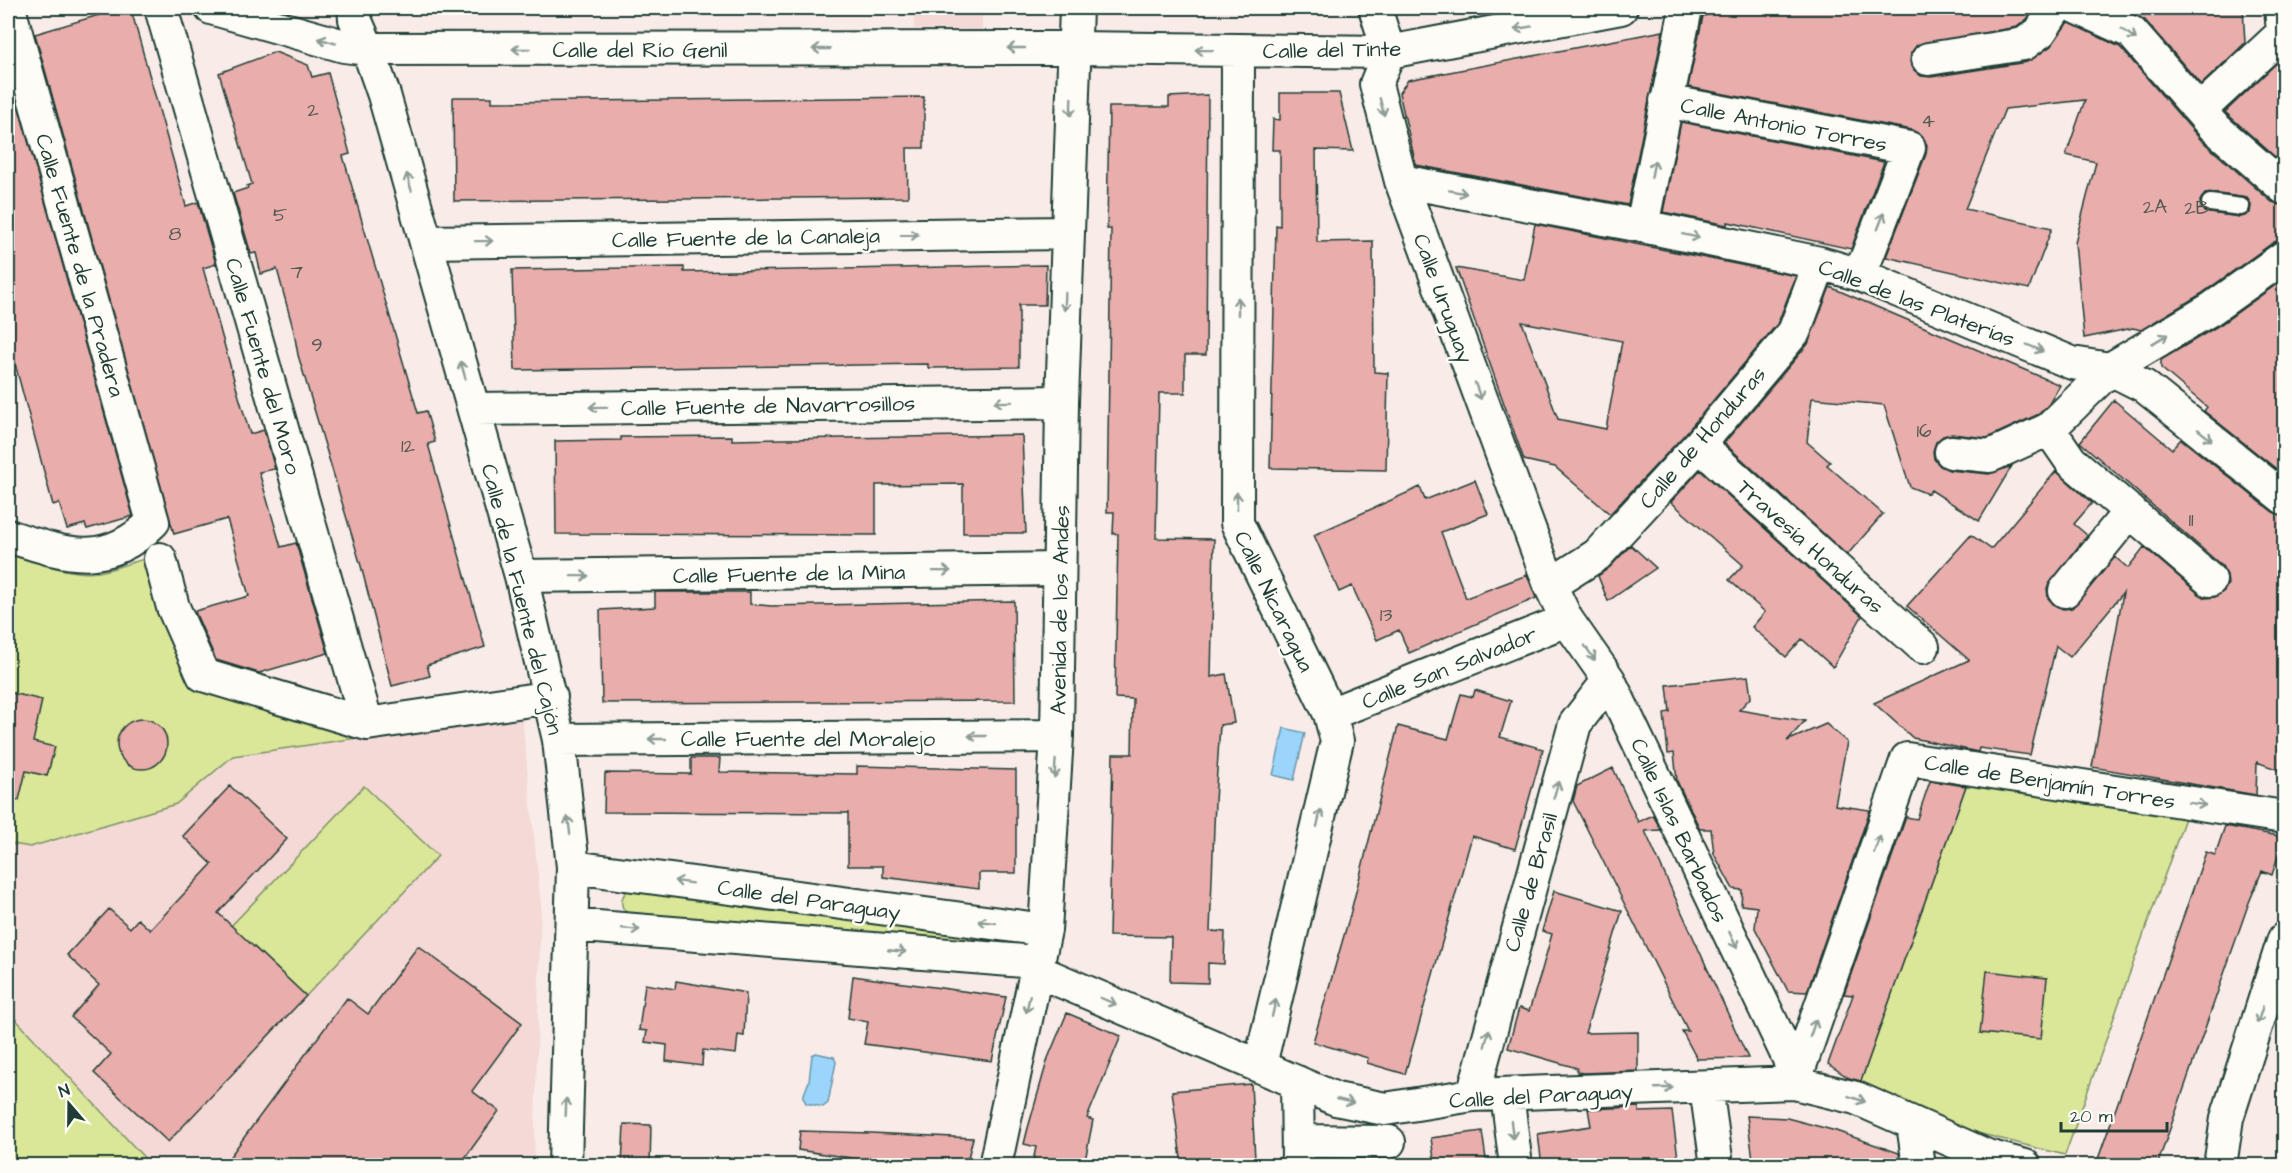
<svg xmlns="http://www.w3.org/2000/svg" width="2292" height="1173" viewBox="0 0 2292 1173" font-family="'Architects Daughter',sans-serif">
  <style>
    .built { fill: #f4d9d6 }
    .green { fill: #dae698; stroke: #7c9266; stroke-width: 1.5 }
    .water { fill: #9bd5fb; stroke: #6998ab; stroke-width: 1.5 }
    .building { fill: #e9adac; stroke: #1f3d34; stroke-width: 1.5; fill-rule: evenodd }
    .lines { fill: none; stroke-linecap: round; stroke-linejoin: round }
    .lane-casing { stroke: #1f3d34; stroke-width: 21 }
    .street-casing { stroke: #1f3d34; stroke-width: 36 }
    .lane { stroke: #fdfcf7; stroke-width: 16 }
    .street { stroke: #fdfcf7; stroke-width: 32 }
    .oneway { stroke: #8e9c96 }
    .labels { text-anchor: middle; stroke-width: 5; stroke-linejoin: round; paint-order: stroke }
    .number-label { font-size: 20px; fill: #525952 }
    .street-label { font-size: 22px; fill: #1f3d34; stroke: #fdfcf7 }
  </style>
  <rect width="100%" height="100%" fill="#f9ece8"/>
  <filter id="ink" filterUnits="userSpaceOnUse"><feTurbulence type="fractalNoise" baseFrequency=".0167" numOctaves="2"/><feDisplacementMap in="SourceGraphic" scale="12" xChannelSelector="R" yChannelSelector="G"/><feConvolveMatrix kernelMatrix="1 2 1 2 8 2 1 2 1" color-interpolation-filters="sRGB"/></filter>
  <g filter="url(#ink)">
    <path class="built" d="M 913,8 L 982,8 L 982,30 L 914,29 Z
      M 522,716 L 541,905 L 534,1165 L 151,1165 L 8,1011 L 8,843 L 30,847 L 176,804 L 233,756 Z"/>
    <path class="green" d="M 8,552 C 36,561 68,576 99,572 C 115,569 132,562 148,558 L 210,676 L 325,719 L 357,738 L 233,756 L 176,804 L 30,847 L 8,843 Z
      M 1968,780 L 2185,818 L 2065,1155 L 1966,1130 L 1860,1084 Z
      M 364,786 L 438,856 L 306,996 L 231,926 Z
      M 632,887 L 758,910 L 999,933 L 997,943 L 629,914 C 617,906 621,894 632,887 Z
      M 8,1011 L 151,1165 L 8,1165 Z"/>
    <path class="water" d="M 1284,728 L 1305,733 L 1294,780 L 1273,775 Z
      M 816,1053 L 834,1057 L 836,1062 L 828,1103 L 823,1107 L 806,1103 L 803,1097 L 809,1081 L 812,1055 Z"/>
    <path class="building" d="M 1740,8 L 2035,8 L 2027,19 L 2017,27 L 1917,45 L 1911,53 L 1910,62 L 1914,70 L 1921,76 L 1931,77 L 2027,62 L 2051,46 L 2068,22 L 2120,47 L 2201,140 L 2272,202 L 2284,205 L 2284,239 L 2274,242 L 2201,294 L 2141,330 L 2133,328 L 2084,338 L 2075,243 L 2096,162 L 2066,155 L 2085,100 L 2005,109 L 1965,209 L 2052,228 L 2029,289 L 1886,257 L 1926,154 L 1927,145 L 1922,136 L 1912,130 L 1688,87 L 1703,16 ZM 2211,193 L 2247,198 L 2251,204 L 2250,213 L 2240,217 L 2204,212 L 2200,201 L 2205,194 Z
      M 2121,8 L 2243,8 L 2245,43 L 2201,85 L 2145,20 Z
      M 109,12 L 132,13 L 186,206 L 198,202 L 216,264 L 203,268 L 235,383 L 250,434 L 264,430 L 275,469 L 259,472 L 281,547 L 296,543 L 328,653 L 259,673 L 216,660 L 196,614 L 195,611 L 249,596 L 227,519 L 174,534 L 35,34 Z
      M 1663,31 L 1628,205 L 1416,165 L 1399,93 L 1408,80 Z
      M 275,52 L 308,65 L 312,77 L 328,73 L 350,154 L 343,156 L 418,413 L 426,411 L 435,442 L 428,444 L 485,647 L 427,665 L 430,676 L 392,686 L 361,566 L 298,355 L 294,332 L 277,269 L 261,274 L 256,253 L 251,254 L 233,193 L 248,188 L 247,186 L 252,184 L 219,73 Z
      M 2284,56 L 2284,165 L 2225,112 Z
      M 8,69 L 133,516 L 87,529 L 85,524 L 67,529 L 59,503 L 53,505 L 8,338 Z
      M 1280,93 L 1339,93 L 1353,151 L 1316,150 L 1317,242 L 1373,241 L 1374,372 L 1388,373 L 1386,470 L 1270,468 L 1276,225 L 1280,226 L 1280,150 L 1272,150 L 1273,119 L 1280,120 Z
      M 1208,95 L 1206,355 L 1185,355 L 1185,393 L 1159,393 L 1156,538 L 1214,539 L 1211,677 L 1226,674 L 1234,723 L 1220,725 L 1215,801 L 1210,931 L 1225,932 L 1224,964 L 1208,963 L 1208,983 L 1170,982 L 1171,937 L 1109,936 L 1113,754 L 1132,754 L 1133,699 L 1115,698 L 1118,534 L 1113,534 L 1114,512 L 1107,512 L 1111,229 L 1107,229 L 1109,107 L 1169,107 L 1169,97 Z
      M 453,97 L 492,97 L 492,102 L 924,97 L 924,148 L 907,148 L 908,197 L 454,201 Z
      M 1681,122 L 1884,162 L 1851,249 L 1728,222 L 1727,225 L 1663,212 Z
      M 1535,224 L 1796,276 L 1778,323 L 1686,433 L 1610,514 L 1555,467 L 1524,460 L 1456,268 L 1524,280 ZM 1522,322 L 1622,341 L 1606,429 L 1558,419 Z
      M 1046,265 L 1045,305 L 1019,305 L 1019,367 L 928,368 L 928,364 L 515,370 L 512,270 L 684,267 L 684,272 Z
      M 2284,279 L 2284,475 L 2204,411 L 2207,407 L 2161,368 L 2161,360 L 2221,324 Z
      M 1830,287 L 2060,385 L 2049,404 L 2039,414 L 1987,438 L 1952,434 L 1943,436 L 1936,442 L 1933,451 L 1934,459 L 1940,466 L 1949,470 L 1989,474 L 2012,466 L 1979,521 L 1931,490 L 1928,494 L 1910,487 L 1884,405 L 1812,398 L 1807,442 L 1830,462 L 1827,465 L 1883,514 L 1847,555 L 1724,443 L 1808,344 Z
      M 2114,400 L 2172,449 L 2181,439 L 2273,512 L 2284,516 L 2284,772 L 2257,762 L 2256,795 L 2092,767 L 2123,593 L 2070,657 L 2056,646 L 2030,755 L 1979,748 L 1978,752 L 1913,738 L 1874,703 L 1969,660 L 1907,606 L 1971,535 L 1991,549 L 2056,471 L 2092,503 L 2074,524 L 2087,535 L 2047,588 L 2048,598 L 2054,605 L 2063,609 L 2072,608 L 2115,557 L 2128,568 L 2144,547 L 2199,594 L 2206,598 L 2215,597 L 2224,591 L 2228,584 L 2227,575 L 2222,566 L 2080,442 Z
      M 1022,435 L 1026,533 L 963,533 L 963,484 L 876,485 L 876,535 L 556,534 L 555,441 L 621,440 L 621,437 L 732,436 L 732,440 Z
      M 1700,470 L 1862,616 L 1833,667 L 1802,639 L 1786,657 L 1752,627 L 1765,612 L 1729,580 L 1743,565 L 1671,502 Z
      M 1475,480 L 1488,514 L 1441,532 L 1466,598 L 1527,575 L 1536,598 L 1409,653 L 1399,630 L 1377,640 L 1352,586 L 1339,592 L 1314,535 L 1420,487 L 1425,500 Z
      M 1631,545 L 1656,568 L 1608,601 L 1598,576 L 1610,567 Z
      M 655,592 L 750,592 L 750,604 L 771,606 L 1014,601 L 1015,701 L 602,703 L 600,610 L 655,607 Z
      M 1748,676 L 1751,697 L 1739,710 L 1805,721 L 1787,741 L 1826,724 L 1847,742 L 1835,805 L 1870,810 L 1807,992 L 1788,991 L 1755,928 L 1757,907 L 1741,905 L 1742,890 L 1733,889 L 1714,854 L 1711,829 L 1700,829 L 1677,781 L 1674,753 L 1668,754 L 1664,713 L 1670,712 L 1667,685 Z
      M 1475,690 L 1511,701 L 1500,737 L 1543,749 L 1515,849 L 1472,836 L 1405,1074 L 1367,1063 L 1368,1058 L 1313,1042 L 1350,915 L 1398,726 L 1448,739 L 1461,694 L 1473,697 Z
      M 8,692 L 42,700 L 33,742 L 55,747 L 47,776 L 26,771 L 19,800 L 8,799 Z
      M117 744a25 25 0 1 1 50 0a25 25 0 1 1-50 0Z
      M 691,758 L 720,758 L 719,772 L 857,774 L 857,766 L 1016,770 L 1016,873 L 979,873 L 979,889 L 883,877 L 883,866 L 848,866 L 848,813 L 604,812 L 605,773 L 691,774 Z
      M 1613,768 L 1638,822 L 1653,815 L 1661,830 L 1645,831 L 1748,1058 L 1697,1059 L 1682,1031 L 1688,1031 L 1573,801 L 1577,786 Z
      M 1930,781 L 1966,786 L 1861,1081 L 1849,1078 L 1828,1064 L 1853,995 L 1844,994 L 1906,817 L 1917,819 Z
      M 230,786 L 287,839 L 218,913 L 306,996 L 168,1142 L 94,1073 L 111,1054 L 71,1017 L 99,985 L 67,955 L 109,909 L 130,928 L 138,919 L 150,930 L 212,864 L 183,836 Z
      M 2225,826 L 2284,837 L 2272,875 L 2262,871 L 2248,905 L 2157,1166 L 2115,1166 L 2097,1162 L 2206,852 L 2215,855 Z
      M 1554,891 L 1622,911 L 1585,1033 L 1638,1032 L 1638,1071 L 1583,1073 L 1577,1072 L 1577,1068 L 1508,1048 L 1519,1008 L 1529,1011 L 1541,973 L 1552,934 L 1542,931 Z
      M 418,946 L 522,1023 L 472,1091 L 499,1111 L 459,1166 L 223,1166 L 347,998 L 368,1014 Z
      M 1987,971 L 2047,978 L 2041,1039 L 1980,1033 Z
      M 853,976 L 1006,997 L 992,1061 L 864,1044 L 868,1022 L 848,1018 Z
      M 676,981 L 746,993 L 744,1036 L 738,1035 L 736,1054 L 703,1050 L 702,1066 L 666,1061 L 667,1045 L 645,1042 L 647,1031 L 639,1030 L 645,984 L 675,989 Z
      M 1067,1013 L 1121,1036 L 1087,1118 L 1093,1120 L 1084,1166 L 1032,1166 L 1036,1147 L 1024,1144 L 1028,1128 L 1048,1058 Z
      M 1251,1084 L 1255,1159 L 1182,1166 L 1172,1091 Z
      M 1639,1107 L 1639,1112 L 1672,1111 L 1679,1166 L 1542,1166 L 1538,1134 L 1591,1126 L 1588,1109 Z
      M 1747,1116 L 1787,1118 L 1836,1131 L 1899,1153 L 1901,1166 L 1754,1166 Z
      M 624,1124 L 651,1125 L 650,1166 L 622,1166 Z
      M 800,1131 L 871,1133 L 973,1138 L 966,1166 L 904,1166 L 798,1150 Z
      M 1482,1131 L 1487,1166 L 1435,1166 L 1431,1138 Z"/>
    <g class="lines">
      <g class="lane-casing">
        <path id="lane" d="M 2210,203 L 2241,207"/>
      </g>
      <g class="street-casing">
        <path id="street" d="M 161,8 L 367,724
          M 211,8 L 344,46 L 368,49 L 1074,48 L 1389,52 L 1621,8
          M 354,8 L 355,19 L 368,49 L 384,95 L 521,576 L 559,740 L 573,867 L 565,1166
          M 1375,8 L 1389,52 L 1376,84 L 1401,181 L 1550,585 L 1567,620 L 1609,680 L 1789,1059 L 1794,1083
          M 2078,8 L 2131,32 L 2213,126 L 2284,188
          M 1238,51 L 1237,523 L 1330,714 L 1337,741 L 1260,1065
          M 1928,59 L 2024,44 L 2040,32 L 2056,8
          M 1666,101 L 1909,148 L 1860,275
          M 2200,110 L 2283,33 L 2281,8
          M 1401,181 L 1642,226 L 1820,263 L 1860,275 L 2072,363 L 2110,369 L 2144,386 L 2284,498
          M 1642,226 L 1686,8
          M 426,242 L 1067,233
          M 474,409 L 1062,402
          M 2049,429 L 2071,461 L 2210,580
          M 1699,445 L 1923,647
          M 1951,452 L 1990,456 L 2049,429 L 2110,369 L 2211,309 L 2284,257
          M 8,536 C 65,554 105,570 153,522 L 9,8
          M 160,559 L 173,607 L 203,675 L 367,724 L 551,697
          M 521,576 L 1058,569
          M 1550,585 L 1597,555 L 1699,445 L 1794,332 L 1820,263
          M 2065,591 L 2130,511
          M 1330,714 L 1567,620
          M 559,740 L 1057,736
          M 573,867 L 1045,930
          M 572,925 L 1036,962
          M 1035,970 L 1336,1099 L 1385,1109 L 1473,1095 L 1794,1083 L 1856,1098 L 1987,1156 L 2025,1166
          M 1794,1083 L 1907,759 L 2284,817
          M 1706,1087 L 1717,1166
          M 1507,1094 L 1516,1166
          M 1473,1095 L 1575,724 L 1609,680
          M 1913,1124 L 1919,1166
          M 1298,1141 L 1389,1142
          M 995,1166 L 1045,930 L 1057,736 L 1062,402 L 1076,8
          M 1295,1166 L 1298,1159 L 1297,1082
          M 2220,1166 L 2227,1118 L 2284,939"/>
      </g>
      <use href="#lane" class="lane"/>
      <use href="#street" class="street"/>
    </g>
    <defs><path id="oneway-shaft" d="M-6 0H5M1.5-3L5.5 0L1.5 3" fill="none" stroke-width="1.6" stroke-linecap="round" stroke-linejoin="round" transform="scale(1.5)"/></defs>
    <g class="oneway">
      <use href="#oneway-shaft" transform="translate(1523 28) rotate(170)"/>
      <use href="#oneway-shaft" transform="translate(2129 34) rotate(36)"/>
      <use href="#oneway-shaft" transform="translate(327 41) rotate(-164)"/>
      <use href="#oneway-shaft" transform="translate(1016 48) rotate(180)"/>
      <use href="#oneway-shaft" transform="translate(521 49) rotate(180)"/>
      <use href="#oneway-shaft" transform="translate(821 49) rotate(180)"/>
      <use href="#oneway-shaft" transform="translate(1204 50) rotate(-179)"/>
      <use href="#oneway-shaft" transform="translate(1071 107) rotate(92)"/>
      <use href="#oneway-shaft" transform="translate(1382 107) rotate(76)"/>
      <use href="#oneway-shaft" transform="translate(1653 169) rotate(-79)"/>
      <use href="#oneway-shaft" transform="translate(409 182) rotate(-106)"/>
      <use href="#oneway-shaft" transform="translate(1458 192) rotate(10)"/>
      <use href="#oneway-shaft" transform="translate(1881 221) rotate(-69)"/>
      <use href="#oneway-shaft" transform="translate(910 235) rotate(-1)"/>
      <use href="#oneway-shaft" transform="translate(1691 236) rotate(12)"/>
      <use href="#oneway-shaft" transform="translate(484 241) rotate(-1)"/>
      <use href="#oneway-shaft" transform="translate(1065 302) rotate(92)"/>
      <use href="#oneway-shaft" transform="translate(1238 306) rotate(-90)"/>
      <use href="#oneway-shaft" transform="translate(2160 339) rotate(-31)"/>
      <use href="#oneway-shaft" transform="translate(2035 348) rotate(23)"/>
      <use href="#oneway-shaft" transform="translate(463 370) rotate(-106)"/>
      <use href="#oneway-shaft" transform="translate(1478 391) rotate(70)"/>
      <use href="#oneway-shaft" transform="translate(1003 402) rotate(179)"/>
      <use href="#oneway-shaft" transform="translate(598 407) rotate(179)"/>
      <use href="#oneway-shaft" transform="translate(2205 435) rotate(39)"/>
      <use href="#oneway-shaft" transform="translate(1237 501) rotate(-90)"/>
      <use href="#oneway-shaft" transform="translate(942 571) rotate(-1)"/>
      <use href="#oneway-shaft" transform="translate(580 576) rotate(-1)"/>
      <use href="#oneway-shaft" transform="translate(1590 653) rotate(55)"/>
      <use href="#oneway-shaft" transform="translate(977 736) rotate(180)"/>
      <use href="#oneway-shaft" transform="translate(657 739) rotate(180)"/>
      <use href="#oneway-shaft" transform="translate(1055 769) rotate(94)"/>
      <use href="#oneway-shaft" transform="translate(1556 790) rotate(-74)"/>
      <use href="#oneway-shaft" transform="translate(2197 804) rotate(9)"/>
      <use href="#oneway-shaft" transform="translate(1319 818) rotate(-77)"/>
      <use href="#oneway-shaft" transform="translate(569 825) rotate(-97)"/>
      <use href="#oneway-shaft" transform="translate(1877 844) rotate(-71)"/>
      <use href="#oneway-shaft" transform="translate(683 882) rotate(-171)"/>
      <use href="#oneway-shaft" transform="translate(987 922) rotate(-173)"/>
      <use href="#oneway-shaft" transform="translate(631 929) rotate(5)"/>
      <use href="#oneway-shaft" transform="translate(1733 940) rotate(65)"/>
      <use href="#oneway-shaft" transform="translate(897 951) rotate(5)"/>
      <use href="#oneway-shaft" transform="translate(1108 1001) rotate(23)"/>
      <use href="#oneway-shaft" transform="translate(1028 1004) rotate(102)"/>
      <use href="#oneway-shaft" transform="translate(1274 1008) rotate(-77)"/>
      <use href="#oneway-shaft" transform="translate(2260 1015) rotate(108)"/>
      <use href="#oneway-shaft" transform="translate(1813 1028) rotate(-71)"/>
      <use href="#oneway-shaft" transform="translate(1487 1038) rotate(-75)"/>
      <use href="#oneway-shaft" transform="translate(1664 1088) rotate(-2)"/>
      <use href="#oneway-shaft" transform="translate(1857 1099) rotate(19)"/>
      <use href="#oneway-shaft" transform="translate(1345 1101) rotate(13)"/>
      <use href="#oneway-shaft" transform="translate(566 1107) rotate(-88)"/>
      <use href="#oneway-shaft" transform="translate(1512 1130) rotate(83)"/>
    </g>
  </g>
  <g class="labels">
    <g class="number-label">
      <text x="313" y="116">2</text>
      <text x="1928" y="127">4</text>
      <text x="2155" y="213">2A</text>
      <text x="2197" y="214">2B</text>
      <text x="280" y="221">5</text>
      <text x="175" y="240">8</text>
      <text x="297" y="278">7</text>
      <text x="317" y="351">9</text>
      <text x="1924" y="437">16</text>
      <text x="408" y="452">12</text>
      <text x="2191" y="526">11</text>
      <text x="1386" y="621">13</text>
    </g>
    <g class="street-label">
      <text x="640" y="57">Calle del Río Genil</text>
      <text transform="translate(1332 49) rotate(-1)" y="8">Calle del Tinte</text>
      <text transform="translate(1784 124) rotate(11)" y="8">Calle Antonio Torres</text>
      <text transform="translate(746 237) rotate(-1)" y="8">Calle Fuente de la Canaleja</text>
      <text transform="translate(81 265) rotate(74)" y="8">Calle Fuente de la Pradera</text>
      <text transform="translate(1444 298) rotate(70)" y="8">Calle Uruguay</text>
      <text transform="translate(1917 302) rotate(21)" y="8">Calle de las Platerías</text>
      <text transform="translate(264 366) rotate(74)" y="8">Calle Fuente del Moro</text>
      <text transform="translate(768 405) rotate(-1)" y="8">Calle Fuente de Navarrosillos</text>
      <text transform="translate(1702 437) rotate(-49)" y="8">Calle de Honduras</text>
      <text transform="translate(1811 546) rotate(42)" y="8">Travesía Honduras</text>
      <text transform="translate(789 573) rotate(-1)" y="8">Calle Fuente de la Mina</text>
      <text transform="translate(523 599) rotate(76)" y="8">Calle de la Fuente del Cajón</text>
      <text transform="translate(1275 601) rotate(64)" y="8">Calle Nicaragua</text>
      <text transform="translate(1059 610) rotate(-89)" y="8">Avenida de los Andes</text>
      <text transform="translate(1449 667) rotate(-22)" y="8">Calle San Salvador</text>
      <text x="808" y="746">Calle Fuente del Moralejo</text>
      <text transform="translate(2050 781) rotate(9)" y="8">Calle de Benjamín Torres</text>
      <text transform="translate(1680 830) rotate(65)" y="8">Calle Islas Barbados</text>
      <text transform="translate(1530 882) rotate(-74)" y="8">Calle de Brasil</text>
      <text transform="translate(809 899) rotate(8)" y="8">Calle del Paraguay</text>
      <text transform="translate(1541 1095) rotate(-3)" y="8">Calle del Paraguay</text>
    </g>
  </g>
  <rect width="2292" height="1173" fill="none" stroke="#fdfcf7" stroke-width="30"/>
  <rect x="15" y="15" width="2262" height="1143" fill="none" stroke="#1f3d34" stroke-width="2" filter="url(#ink)"/>
  <g transform="translate(69 1104) rotate(340)" stroke="#fdfcf7" stroke-width="4.5" paint-order="stroke">
  <path d="M0-4.5L10 22L0 15L-10 22Z" fill="#1f3d34"/>
  <text y="-9" font-size="16" font-weight="bold" text-anchor="middle" fill="#1f3d34">N</text>
  </g>
  <path d="M2061 1122v9h106v-9" fill="none" stroke="#1f3d34" stroke-width="3"/>
  <text x="2070" y="1122" font-size="18" fill="#1f3d34" stroke="#fdfcf7" stroke-width="4.5" paint-order="stroke">20 m</text>
</svg>
